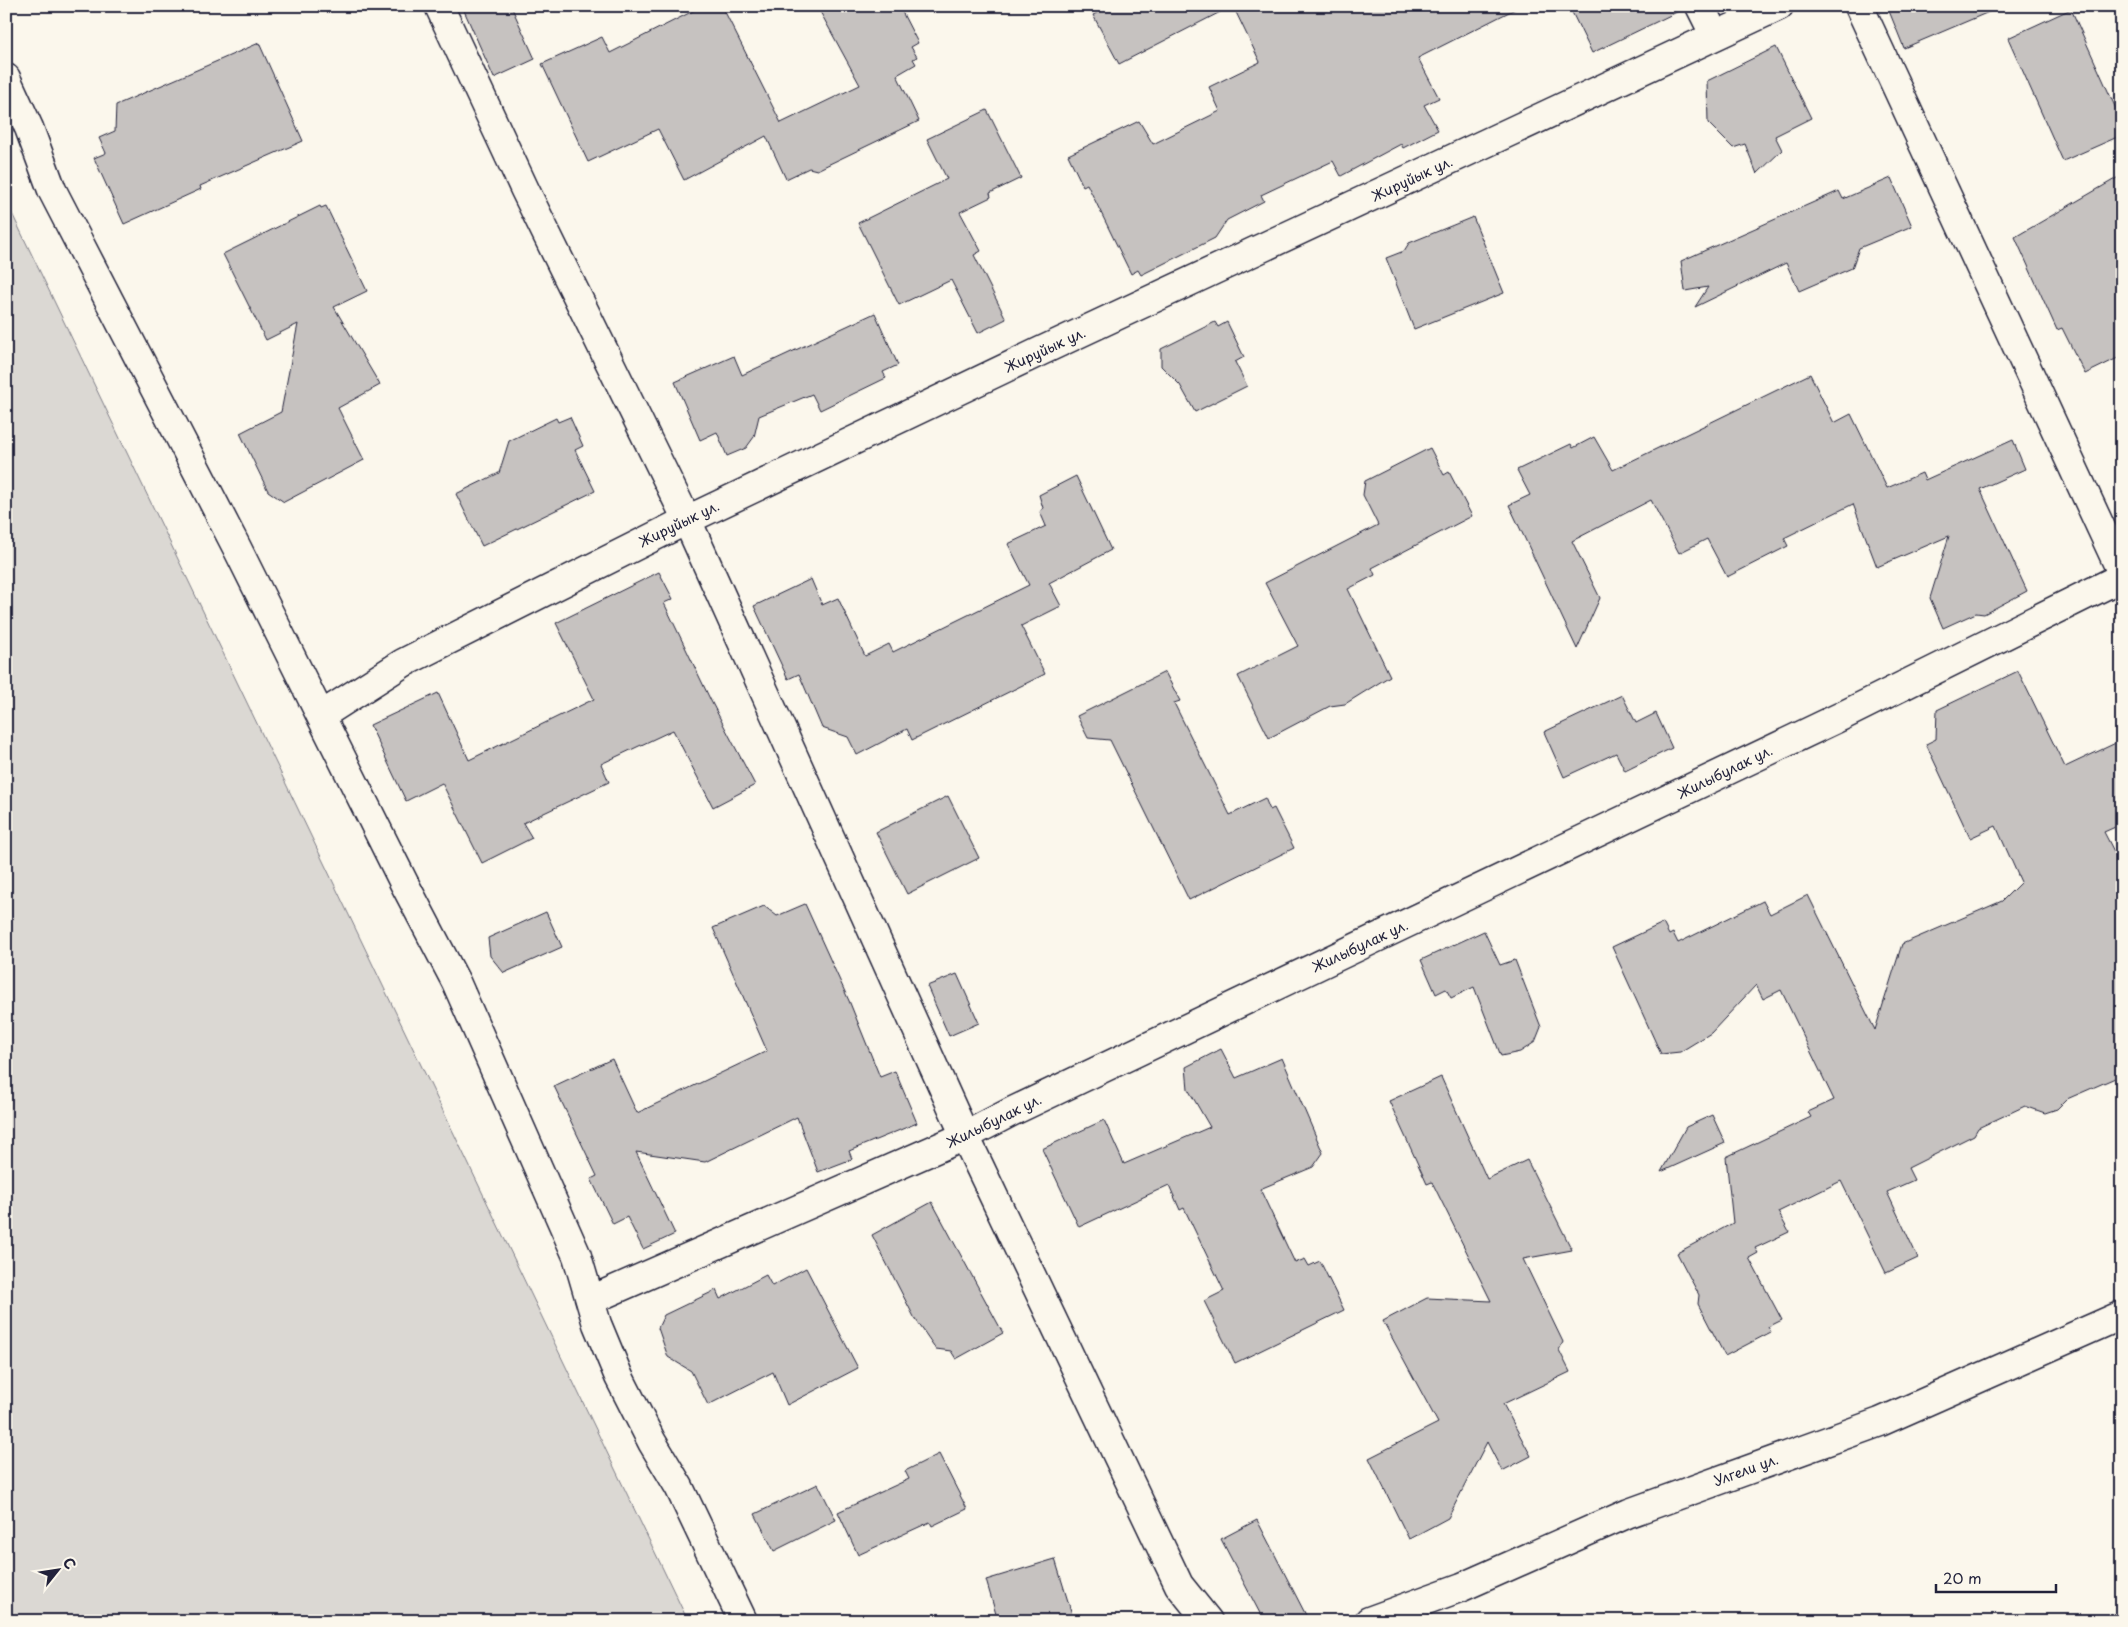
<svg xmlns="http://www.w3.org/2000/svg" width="2128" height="1627" viewBox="0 0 2128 1627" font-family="'Playpen Sans',sans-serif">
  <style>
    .green { fill: #dbd8d3; stroke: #7e7d87 }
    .building { fill: #c6c2c0; stroke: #22223b }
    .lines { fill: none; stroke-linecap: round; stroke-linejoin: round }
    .street-casing { stroke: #22223b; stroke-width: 31 }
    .street { stroke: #fbf7ec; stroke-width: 28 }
    .labels { text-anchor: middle; stroke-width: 4.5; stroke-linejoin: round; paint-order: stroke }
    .street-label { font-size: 14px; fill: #22223b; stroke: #fbf7ec }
  </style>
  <rect width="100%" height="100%" fill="#fbf7ec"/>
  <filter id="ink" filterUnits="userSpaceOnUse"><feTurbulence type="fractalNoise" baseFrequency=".02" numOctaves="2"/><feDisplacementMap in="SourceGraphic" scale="10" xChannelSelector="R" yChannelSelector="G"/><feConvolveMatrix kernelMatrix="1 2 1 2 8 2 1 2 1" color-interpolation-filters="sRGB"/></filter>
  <g filter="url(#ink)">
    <path class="green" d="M 6,201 L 688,1621 L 6,1621 Z"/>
    <path class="building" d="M 462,6 L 511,6 L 535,59 L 494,78 Z
      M 703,6 L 722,6 L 781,123 L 860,85 L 817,6 L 899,6 L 918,43 L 911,47 L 917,57 L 913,59 L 916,64 L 897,75 L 919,121 L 817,170 L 809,168 L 786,179 L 766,136 L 684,180 L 658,129 L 588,162 L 542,64 L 602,37 L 610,53 Z
      M 1110,6 L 1232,6 L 1119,64 L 1093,15 Z
      M 1233,6 L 1521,6 L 1418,58 L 1439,98 L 1424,105 L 1438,130 L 1403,148 L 1401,144 L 1341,176 L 1333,161 L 1261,195 L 1264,201 L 1227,220 L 1215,238 L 1141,275 L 1138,270 L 1131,274 L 1087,184 L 1083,186 L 1068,155 L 1139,121 L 1153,144 L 1220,111 L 1209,87 L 1260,62 Z
      M 1569,6 L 1685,6 L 1685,8 L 1592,53 Z
      M 1887,6 L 2003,6 L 1904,48 Z
      M 2071,9 L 2122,122 L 2122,135 L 2063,161 L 2008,38 Z
      M 259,43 L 303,141 L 200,186 L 201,189 L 124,224 L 94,158 L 106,153 L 99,138 L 115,131 L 116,105 Z
      M 1776,47 L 1811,118 L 1775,136 L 1782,150 L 1757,174 L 1745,144 L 1733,148 L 1708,123 L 1707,81 Z
      M 987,110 L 1021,178 L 990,193 L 991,197 L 960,212 L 981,251 L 974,255 L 1006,319 L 978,333 L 951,280 L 899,305 L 858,223 L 947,179 L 927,139 Z
      M 2122,175 L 2122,356 L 2085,374 L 2062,328 L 2057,330 L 2015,237 Z
      M 1891,178 L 1912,226 L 1859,248 L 1852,268 L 1799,291 L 1786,263 L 1695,307 L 1708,287 L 1685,291 L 1681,261 L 1839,191 L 1843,199 Z
      M 320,206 L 321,208 L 326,206 L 367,291 L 334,307 L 380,385 L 338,408 L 364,460 L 284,502 L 268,491 L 240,433 L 281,412 L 298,324 L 266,340 L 223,254 Z
      M 1473,217 L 1504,293 L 1414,329 L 1386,258 L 1404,251 L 1409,243 Z
      M 875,313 L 898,365 L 883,372 L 886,378 L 820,410 L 812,394 L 759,416 L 754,437 L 746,448 L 727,456 L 717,432 L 700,440 L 675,382 L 734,356 L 742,375 Z
      M 1215,322 L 1218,327 L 1227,322 L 1244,357 L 1235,362 L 1247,386 L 1195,412 L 1180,385 L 1161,366 L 1161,349 Z
      M 1810,374 L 1834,423 L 1851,414 L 1887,488 L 1922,473 L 1925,480 L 2013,440 L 2025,469 L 1980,489 L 2027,591 L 1984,614 L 1976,613 L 1943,628 L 1930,598 L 1949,536 L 1877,567 L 1853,504 L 1784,538 L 1788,546 L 1727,577 L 1707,539 L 1679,553 L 1651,500 L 1572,541 L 1600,598 L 1577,649 L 1509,505 L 1530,495 L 1517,470 L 1571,444 L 1573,448 L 1594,437 L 1613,470 Z
      M 570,417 L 583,446 L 575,450 L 595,491 L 482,546 L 456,494 L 499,473 L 509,441 L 556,418 L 558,422 Z
      M 1430,448 L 1444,475 L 1449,472 L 1472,516 L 1372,568 L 1375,575 L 1348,589 L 1390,676 L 1345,704 L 1330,706 L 1269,738 L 1238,676 L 1298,646 L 1265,583 L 1378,525 L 1363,495 L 1365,481 Z
      M 1076,476 L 1111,550 L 1049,583 L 1061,606 L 1021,626 L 1045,674 L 912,740 L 907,729 L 857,755 L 848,737 L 822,728 L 799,674 L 788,679 L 754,606 L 811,579 L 822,605 L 838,598 L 865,656 L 889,644 L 893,652 L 1029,585 L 1008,544 L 1046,526 L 1040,512 L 1043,508 L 1039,495 Z
      M 659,572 L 673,599 L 664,603 L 711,701 L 755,785 L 713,807 L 673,730 L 601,764 L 609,782 L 523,823 L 532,838 L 482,863 L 442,783 L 406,801 L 370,725 L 438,693 L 469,760 L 594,699 L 556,623 Z
      M 2018,671 L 2065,767 L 2122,740 L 2122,824 L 2104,832 L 2122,867 L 2122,1075 L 2067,1099 L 2057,1109 L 2045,1113 L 2025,1106 L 1978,1128 L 1974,1135 L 1908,1168 L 1914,1180 L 1887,1192 L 1918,1258 L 1886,1273 L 1841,1181 L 1778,1212 L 1789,1232 L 1755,1248 L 1758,1253 L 1749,1258 L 1782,1320 L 1768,1327 L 1771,1332 L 1725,1356 L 1698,1304 L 1699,1295 L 1677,1253 L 1733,1223 L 1726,1157 L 1811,1117 L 1808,1112 L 1834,1100 L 1781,990 L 1763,999 L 1756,985 L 1711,1033 L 1680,1052 L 1661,1054 L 1612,947 L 1663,923 L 1669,935 L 1673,933 L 1678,943 L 1763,901 L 1770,914 L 1808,895 L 1875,1030 L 1902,944 L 2002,901 L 2021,882 L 1996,826 L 1970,838 L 1926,744 L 1936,739 L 1937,710 Z
      M 1165,672 L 1180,701 L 1174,703 L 1230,815 L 1265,798 L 1270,810 L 1274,808 L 1294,848 L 1189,900 L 1110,740 L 1088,738 L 1077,716 Z
      M 1622,695 L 1636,723 L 1656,713 L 1672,748 L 1625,771 L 1616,753 L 1564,777 L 1544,732 Z
      M 948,796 L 979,858 L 907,894 L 876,832 Z
      M 805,904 L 850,1003 L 880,1077 L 895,1071 L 917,1123 L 849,1151 L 852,1159 L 818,1172 L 797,1117 L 705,1162 L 636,1152 L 675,1234 L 643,1249 L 627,1217 L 613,1224 L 591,1179 L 597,1176 L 554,1086 L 612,1059 L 637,1113 L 767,1051 L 713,928 L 764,906 L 777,916 Z
      M 546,912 L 562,947 L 504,973 L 490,956 L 488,938 Z
      M 1484,931 L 1500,965 L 1515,960 L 1541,1027 L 1535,1042 L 1520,1052 L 1501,1056 L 1474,987 L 1451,998 L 1446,989 L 1436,994 L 1421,960 Z
      M 957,974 L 979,1023 L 949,1036 L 927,986 Z
      M 1221,1049 L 1236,1078 L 1282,1058 L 1323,1153 L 1313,1167 L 1260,1189 L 1295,1263 L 1305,1259 L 1309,1266 L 1320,1261 L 1344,1310 L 1235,1363 L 1204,1301 L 1224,1291 L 1184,1208 L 1180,1210 L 1169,1185 L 1079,1227 L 1042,1149 L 1104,1120 L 1124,1164 L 1210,1127 L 1188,1089 L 1186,1067 Z
      M 1441,1077 L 1487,1179 L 1527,1160 L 1572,1250 L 1523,1259 L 1563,1342 L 1559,1350 L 1570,1372 L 1503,1404 L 1531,1456 L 1502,1471 L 1487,1442 L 1448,1518 L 1409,1539 L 1369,1458 L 1438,1423 L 1383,1321 L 1427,1298 L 1491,1301 L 1432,1182 L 1427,1184 L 1389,1101 Z
      M 1712,1115 L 1725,1143 L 1661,1172 L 1686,1127 Z
      M 932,1202 L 1003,1333 L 956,1359 L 951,1351 L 936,1349 L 914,1317 L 872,1235 Z
      M 806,1268 L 858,1368 L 787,1405 L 773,1372 L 708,1405 L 691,1371 L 668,1357 L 658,1328 L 664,1315 L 716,1290 L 720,1299 L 766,1275 L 772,1286 Z
      M 939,1454 L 967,1509 L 932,1526 L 930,1522 L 858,1555 L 838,1512 L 909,1479 L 905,1471 Z
      M 818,1484 L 836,1520 L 774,1551 L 755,1514 Z
      M 1257,1520 L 1309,1621 L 1264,1621 L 1221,1539 Z
      M 1055,1559 L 1074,1621 L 998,1621 L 986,1580 Z"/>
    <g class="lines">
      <g class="street-casing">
        <path id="street" d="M 439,6 L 525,190 L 687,520 L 965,1136 L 1179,1585 L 1208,1621
          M 1700,6 L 1715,36
          M 1859,6 L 2122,573
          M 6,78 L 29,128 L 52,190 L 237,548 L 404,883 L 456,982 L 577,1256 L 597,1324 L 619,1377 L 652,1442 L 679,1487 L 743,1621
          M 322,715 L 403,663 L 687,520 L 1039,352 L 1779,6
          M 591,1300 L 965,1136 L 1013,1111 L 1844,715 L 2122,577
          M 1369,1621 L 1462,1587 L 1629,1513 L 1880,1422 L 2122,1315"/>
      </g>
      <use href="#street" class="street"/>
    </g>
  </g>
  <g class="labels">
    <g class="street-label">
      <text transform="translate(1412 179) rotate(-25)" y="5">Жируйык ул.</text>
      <text transform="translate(1045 350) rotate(-25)" y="5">Жируйык ул.</text>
      <text transform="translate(679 524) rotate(-26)" y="5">Жируйык ул.</text>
      <text transform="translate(1725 772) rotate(-26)" y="5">Жилыбулак ул.</text>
      <text transform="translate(1360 946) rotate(-25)" y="5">Жилыбулак ул.</text>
      <text transform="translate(994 1121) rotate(-26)" y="5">Жилыбулак ул.</text>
      <text transform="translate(1746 1470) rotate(-20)" y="5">Улгели ул.</text>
    </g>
  </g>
  <rect width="2128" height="1627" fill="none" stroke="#fbf7ec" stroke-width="25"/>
  <rect x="12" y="12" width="2103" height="1602" fill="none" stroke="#22223b" stroke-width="2" filter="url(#ink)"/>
  <g transform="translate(58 1570) rotate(60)" stroke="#fbf7ec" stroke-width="4" paint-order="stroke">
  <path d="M0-4L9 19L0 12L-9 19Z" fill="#22223b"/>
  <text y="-8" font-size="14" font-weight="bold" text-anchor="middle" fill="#22223b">С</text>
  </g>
  <path d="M1936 1584v8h120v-8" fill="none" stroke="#22223b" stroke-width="2.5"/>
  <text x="1943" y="1584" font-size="15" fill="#22223b" stroke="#fbf7ec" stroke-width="4" paint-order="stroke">20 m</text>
</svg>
